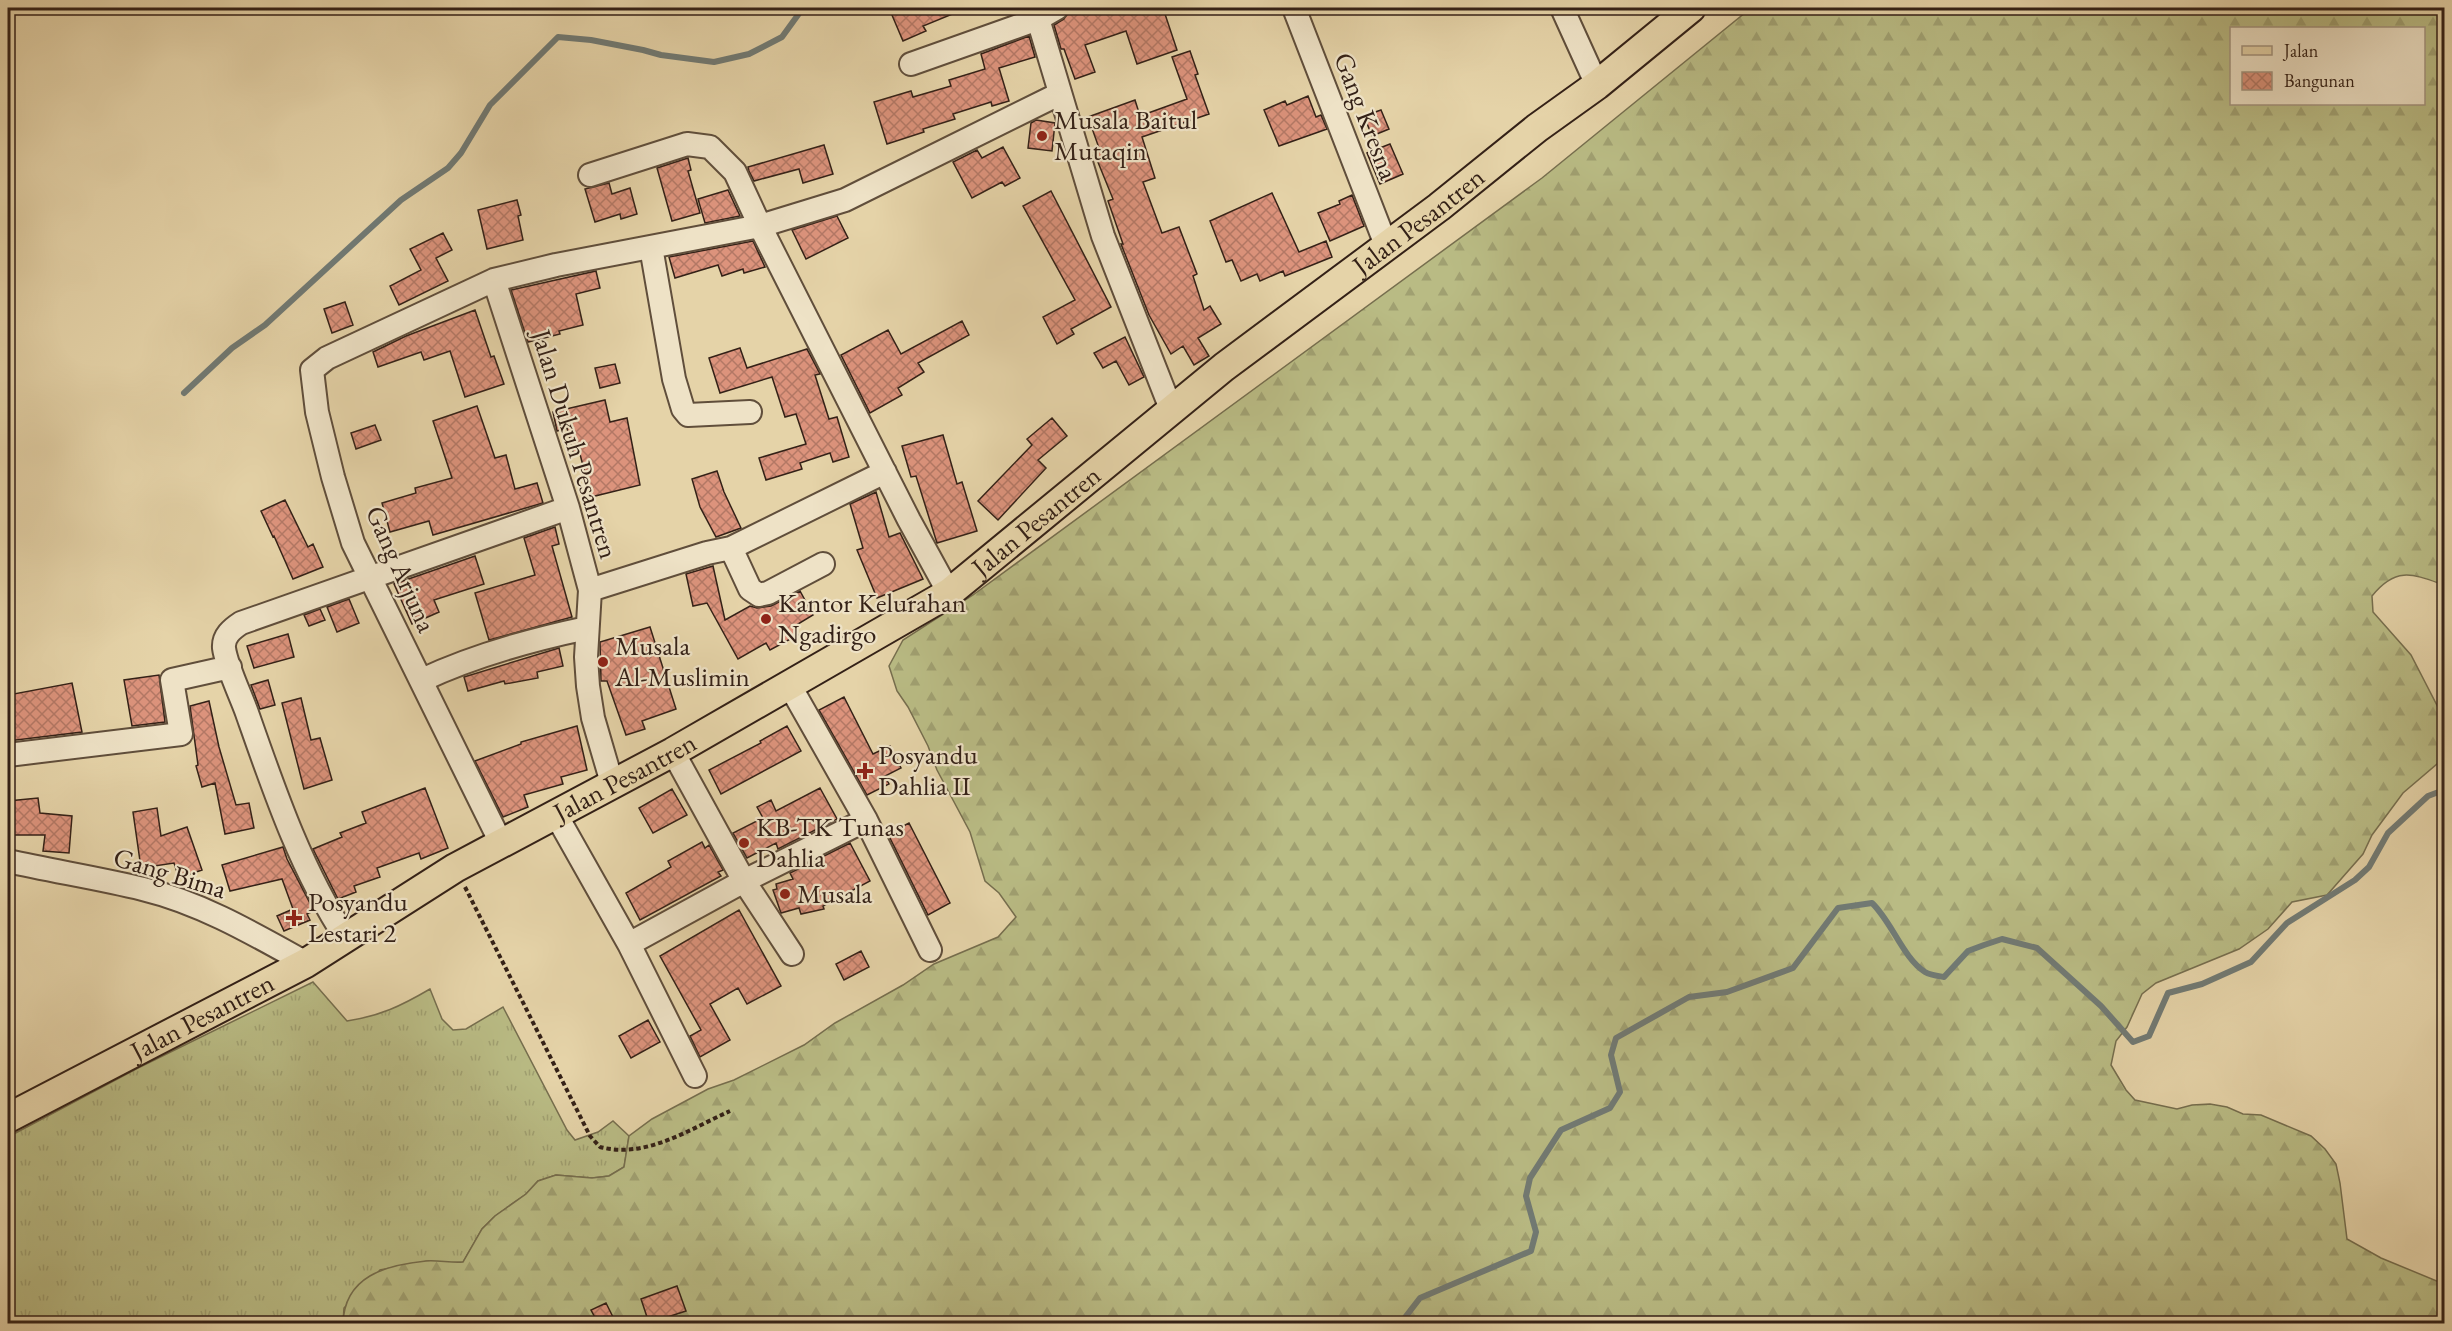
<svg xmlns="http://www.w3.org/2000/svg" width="2452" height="1331" viewBox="0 0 2452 1331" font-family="'EB Garamond',serif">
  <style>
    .grass { fill: url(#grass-tufts); stroke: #766e4e; stroke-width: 1.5 }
    .forest { fill: url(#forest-firs); stroke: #766e4e; stroke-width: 1.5; fill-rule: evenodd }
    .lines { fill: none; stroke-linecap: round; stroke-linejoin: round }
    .stream { stroke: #717a74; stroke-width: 6 }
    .building { fill: url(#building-cross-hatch); stroke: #342117; stroke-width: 1.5 }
    .minor-casing { stroke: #604e3b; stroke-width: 26 }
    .major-casing { stroke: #342117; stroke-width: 32 }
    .path { stroke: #342117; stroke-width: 4; stroke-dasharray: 4.5 3; stroke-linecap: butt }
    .minor { stroke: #eee2c6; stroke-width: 22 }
    .major { stroke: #e5d3a8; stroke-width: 28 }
    .poi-dot { fill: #8f2418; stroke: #eee2c6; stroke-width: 2 }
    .labels { text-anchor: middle; stroke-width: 4.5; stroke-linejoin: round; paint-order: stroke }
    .street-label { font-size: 27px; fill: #342117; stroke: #eee2c6 }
    .poi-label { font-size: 27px; fill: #342117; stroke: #eee2c6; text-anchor: start }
  </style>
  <defs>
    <pattern id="grass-tufts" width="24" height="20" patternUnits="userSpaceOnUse" patternTransform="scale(1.5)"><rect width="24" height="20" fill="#b9bb84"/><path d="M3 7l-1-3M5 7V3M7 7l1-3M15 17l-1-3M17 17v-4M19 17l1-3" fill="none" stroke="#a0a071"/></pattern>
    <pattern id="forest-firs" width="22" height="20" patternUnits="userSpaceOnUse" patternTransform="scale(1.5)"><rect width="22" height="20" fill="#b9bb84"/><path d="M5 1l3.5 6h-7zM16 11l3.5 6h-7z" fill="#a0a071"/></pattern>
    <pattern id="building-cross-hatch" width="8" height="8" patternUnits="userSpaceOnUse" patternTransform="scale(1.5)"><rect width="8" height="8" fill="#dc937c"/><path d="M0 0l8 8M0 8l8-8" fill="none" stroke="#b37865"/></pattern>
  </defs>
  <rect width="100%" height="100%" fill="#e5d3a8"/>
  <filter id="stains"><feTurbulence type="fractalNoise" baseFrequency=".00333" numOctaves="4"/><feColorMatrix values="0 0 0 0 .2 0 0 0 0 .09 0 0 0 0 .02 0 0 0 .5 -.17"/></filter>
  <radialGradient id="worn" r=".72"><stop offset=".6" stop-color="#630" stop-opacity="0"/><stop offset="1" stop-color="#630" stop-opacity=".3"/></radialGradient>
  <path class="grass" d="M 313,982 L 347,1021 C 380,1016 401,1006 430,989 L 442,1019 L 453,1030 L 466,1029 L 503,1007 L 567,1130 L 575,1140 L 598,1132 L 613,1121 L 629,1136 L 624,1167 L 609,1176 L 592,1178 L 556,1175 L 538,1181 L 526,1194 L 495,1216 L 482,1229 L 463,1262 L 446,1263 L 428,1261 L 380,1270 L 344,1308 L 343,1323 L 8,1324 L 8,1137 L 138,1068 Z"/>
  <path class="forest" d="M 1751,8 L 2444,8 L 2444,585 C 2413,574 2396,566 2372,596 L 2373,612 L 2411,655 L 2444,719 L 2444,758 L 2403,793 L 2372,835 L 2363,854 L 2327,895 L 2292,902 L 2268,929 L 2239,949 L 2156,983 L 2142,994 L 2127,1027 L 2116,1041 L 2111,1065 L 2126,1090 L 2135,1100 L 2177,1109 L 2192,1105 L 2210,1104 L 2227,1107 L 2243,1114 L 2261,1115 L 2311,1136 L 2325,1149 L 2336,1164 L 2340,1183 L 2347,1239 L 2381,1258 L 2444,1284 L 2444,1322 L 2438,1324 L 343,1324 C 344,1276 386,1265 426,1261 C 438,1260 451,1263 463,1262 L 482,1229 L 495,1216 L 526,1194 L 538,1181 L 556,1175 L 592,1178 L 609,1176 L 624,1167 L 629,1136 L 652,1119 L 708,1089 L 734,1080 L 804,1045 L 835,1023 L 903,985 L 934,964 L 998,937 L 1016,917 L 999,893 L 985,881 L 970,832 L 937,770 L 928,746 L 908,707 L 897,691 L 889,666 L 903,640 L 973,595 L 1542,178 ZM 2232,28 L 2424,28 L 2424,104 L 2232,104 Z"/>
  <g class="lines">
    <path class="stream" d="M 184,393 L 232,348 L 265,325 L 401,200 L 448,168 L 461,153 L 490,105 L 558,37 L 591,40 L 643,50 L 661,55 L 714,62 L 749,54 L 782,37 L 803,8
      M 1400,1324 L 1420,1298 L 1531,1251 L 1536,1232 L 1526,1196 L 1530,1178 L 1561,1130 L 1610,1108 L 1620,1092 L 1611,1055 L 1616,1038 L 1689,997 L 1727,992 L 1793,968 L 1838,908 L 1872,903 C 1892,922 1903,958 1925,972 C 1930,975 1938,976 1944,977 L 1968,951 L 1984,945 L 2002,939 L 2037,948 L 2101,1006 L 2133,1042 L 2149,1036 L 2168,993 L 2202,984 L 2251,962 L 2287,923 L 2355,880 L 2369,867 L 2388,833 L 2428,796 L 2444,790"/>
  </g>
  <path class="building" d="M 889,8 L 967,8 L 923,26 L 926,31 L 903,41 Z
    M 1074,8 L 1163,8 L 1177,50 L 1137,64 L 1126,31 L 1085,45 L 1095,72 L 1075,79 L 1064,49 L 1061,49 L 1054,25 L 1064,19 L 1070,9 Z
    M 1029,36 L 1035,57 L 999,68 L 1009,101 L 992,106 L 991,102 L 953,114 L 955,119 L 923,129 L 924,132 L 887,144 L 874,102 L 911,91 L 913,97 L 951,86 L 949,80 L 985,69 L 981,54 Z
    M 1190,51 L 1198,74 L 1195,75 L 1209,114 L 1142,137 L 1155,178 L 1143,182 L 1162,233 L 1179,227 L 1197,274 L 1193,276 L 1204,310 L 1210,306 L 1221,324 L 1198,338 L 1209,356 L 1194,365 L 1183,346 L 1171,354 L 1149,315 L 1121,244 L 1123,244 L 1108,201 L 1113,199 L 1093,150 L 1099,148 L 1088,117 L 1135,100 L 1140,116 L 1187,99 L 1172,57 Z
    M 1308,96 L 1316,117 L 1321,115 L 1327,129 L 1279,146 L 1264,110 L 1285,101 L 1287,105 Z
    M 1381,110 L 1389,129 L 1372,136 L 1364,116 Z
    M 1036,120 L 1055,123 L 1052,151 L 1028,148 L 1031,123 Z
    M 1390,144 L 1403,174 L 1380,184 L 1367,153 Z
    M 824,145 L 833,174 L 803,183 L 799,169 L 754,181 L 749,171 L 748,167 Z
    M 1003,147 L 1020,178 L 1005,186 L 1002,182 L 972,198 L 953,162 L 977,150 L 982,158 Z
    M 688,158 L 691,170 L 688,171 L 700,213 L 672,221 L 657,168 Z
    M 609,183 L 612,194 L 630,188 L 637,214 L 621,219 L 620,214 L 595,222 L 585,189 Z
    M 728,190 L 740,216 L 705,223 L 698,199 Z
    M 1051,191 L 1111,307 L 1071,329 L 1074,334 L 1057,344 L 1043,317 L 1075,300 L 1023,206 Z
    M 1272,193 L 1299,252 L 1326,241 L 1332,257 L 1285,276 L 1283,271 L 1260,281 L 1257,274 L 1241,281 L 1232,260 L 1226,262 L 1210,221 Z
    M 1352,195 L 1364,226 L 1330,241 L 1318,213 L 1340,204 L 1339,201 Z
    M 517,200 L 521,215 L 518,216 L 523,240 L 487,249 L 478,210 Z
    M 837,216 L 848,238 L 806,259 L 792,230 Z
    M 443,233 L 452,250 L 436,258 L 448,281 L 399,305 L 390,286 L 421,270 L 410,249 Z
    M 753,241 L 765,267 L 744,273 L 743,269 L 722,276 L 718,265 L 675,278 L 669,257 Z
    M 596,271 L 600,288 L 576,294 L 583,325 L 559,331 L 560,334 L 528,342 L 511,290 Z
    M 345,302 L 353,325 L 332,333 L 324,309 Z
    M 475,310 L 491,357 L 494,356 L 504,384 L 465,397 L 450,351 L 424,360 L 421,352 L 378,367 L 373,352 L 406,336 Z
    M 962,321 L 969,335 L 918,363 L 924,372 L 898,388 L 902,395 L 870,413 L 841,355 L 888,330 L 901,354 Z
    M 1125,337 L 1144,377 L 1129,385 L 1116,361 L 1103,368 L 1094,353 Z
    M 740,348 L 747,368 L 807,349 L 820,374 L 815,375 L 829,419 L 837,417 L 849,457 L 833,462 L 830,453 L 800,463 L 802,469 L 766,480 L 759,458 L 806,444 L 796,414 L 785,417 L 772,377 L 720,393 L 709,358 Z
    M 615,364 L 620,383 L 600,388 L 595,368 Z
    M 605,400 L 610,422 L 627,418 L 640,485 L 591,497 L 580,454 L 574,455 L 567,428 L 557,431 L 553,412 Z
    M 477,406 L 495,458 L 506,455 L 515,489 L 537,483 L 543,503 L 433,535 L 429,521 L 390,532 L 382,503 L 416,493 L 415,488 L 452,478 L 433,421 Z
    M 1052,418 L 1067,436 L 1038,460 L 1046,468 L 998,520 L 978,501 L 1032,445 L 1027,439 Z
    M 375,425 L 381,440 L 356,449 L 351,433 Z
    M 943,435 L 957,484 L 962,482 L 977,531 L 937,543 L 916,476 L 911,477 L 902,446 Z
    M 717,471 L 724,492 L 741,528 L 716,537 L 700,507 L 692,479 Z
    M 876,492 L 889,537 L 900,533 L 923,579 L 877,598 L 857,550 L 863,548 L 850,504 Z
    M 285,500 L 308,547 L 313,544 L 323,567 L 293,579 L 274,536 L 273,537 L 261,511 Z
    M 555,527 L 559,544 L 552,546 L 572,617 L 489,640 L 475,593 L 535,575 L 524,538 Z
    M 475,556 L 484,584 L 434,600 L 439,612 L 412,624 L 394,584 Z
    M 713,566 L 725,620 L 750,606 L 757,608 L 771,606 L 800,591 L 813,615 L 793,627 L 798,635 L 770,650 L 766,643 L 738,659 L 707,603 L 693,606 L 686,574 Z
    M 349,599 L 359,623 L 337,632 L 327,607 Z
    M 320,609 L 325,620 L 309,626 L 304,615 Z
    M 650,627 L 676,709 L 642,721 L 645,729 L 626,735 L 607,681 L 601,681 L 600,642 Z
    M 288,634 L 294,657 L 254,668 L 247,646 Z
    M 559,648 L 563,666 L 537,672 L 538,678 L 505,684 L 504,681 L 468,691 L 464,677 Z
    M 159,675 L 165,722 L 132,726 L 124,680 Z
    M 268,680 L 275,705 L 260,709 L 251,685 Z
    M 72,683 L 82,732 L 8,741 L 8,695 Z
    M 844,697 L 873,754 L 890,746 L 901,768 L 885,776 L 889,784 L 867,795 L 819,710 Z
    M 301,698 L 311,740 L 320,738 L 332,780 L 304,789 L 282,703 Z
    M 209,701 L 219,747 L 236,805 L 249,803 L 254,828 L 225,834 L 215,783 L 202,787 L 196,766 L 198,765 L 190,706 Z
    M 577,726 L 587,770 L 561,777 L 563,784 L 524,795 L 528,807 L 503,817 L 475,761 L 521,744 L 521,742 Z
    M 787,726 L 801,751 L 721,794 L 709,770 L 761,743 L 760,741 Z
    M 425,788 L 448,848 L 421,859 L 419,853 L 377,868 L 380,877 L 354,886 L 356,892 L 338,899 L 313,849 L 342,837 L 340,833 L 366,823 L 362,812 Z
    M 820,788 L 837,819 L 778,849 L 776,843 L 747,858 L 733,833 L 763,818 L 757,807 L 771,800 L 776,811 Z
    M 672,789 L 687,815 L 653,833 L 639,808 Z
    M 38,798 L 40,813 L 72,816 L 69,853 L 43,851 L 45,835 L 8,835 L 8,801 Z
    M 157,808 L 161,836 L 187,827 L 202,870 L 179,878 L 174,863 L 141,868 L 133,812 Z
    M 909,823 L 950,903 L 928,915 L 888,834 Z
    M 702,842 L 705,848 L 709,845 L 723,870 L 718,872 L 721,876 L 640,920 L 626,893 L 671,867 L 668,861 Z
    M 850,843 L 870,881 L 823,906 L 824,909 L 801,914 L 799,908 L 781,913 L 773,890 L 777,889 L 776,884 L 793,879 L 790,873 Z
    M 283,847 L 287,859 L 314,911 L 307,914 L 310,920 L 284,931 L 277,916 L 293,909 L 282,879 L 230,891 L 222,865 Z
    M 739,910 L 781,986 L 747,1004 L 738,988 L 710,1004 L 730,1040 L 700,1057 L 690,1036 L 701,1030 L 660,956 Z
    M 861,951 L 869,967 L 844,980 L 836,964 Z
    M 648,1020 L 660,1042 L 631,1058 L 619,1036 Z
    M 677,1286 L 686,1311 L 649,1323 L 641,1299 Z
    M 606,1303 L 616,1323 L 598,1323 L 591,1310 Z"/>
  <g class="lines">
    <g class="minor-casing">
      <path id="minor" d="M 1294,8 L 1386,245
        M 1562,8 L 1597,85
        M 1038,19 L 1103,236 L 1171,409
        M 911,64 L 1038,19 L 1057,8
        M 590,175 L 687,144 L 710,147 L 735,172 L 760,226 L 909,520 L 949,593
        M 651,247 L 674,379 L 683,409 L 688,415 L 750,412
        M 494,280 L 568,508 L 590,590 L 586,657 L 588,686 L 593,718 L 612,783
        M 823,564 L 768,593 L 759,595 L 750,589 L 731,548 L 885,472
        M 590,590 L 707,553 L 731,548
        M 422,680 C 475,655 530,640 587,628
        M 790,686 L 866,820 L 930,950
        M 673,752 L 744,881 L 792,954
        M 8,755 L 181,734 L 172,680 L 230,667
        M 555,813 L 629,944 L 695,1076
        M 501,843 L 353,543 L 333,477 L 317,412 L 312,370 L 327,358 L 494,280 L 556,265 L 760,226 L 845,200 L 1059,94
        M 8,861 C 52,871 98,878 143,889 C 201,903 254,934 306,963
        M 346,938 C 301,870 274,790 247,713 C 241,696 226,665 224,648 C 223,636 232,629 241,623 L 568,508
        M 629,944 L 744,881 L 866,820"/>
    </g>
    <g class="major-casing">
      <g id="major">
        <path id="s1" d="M 8,1118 L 306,963 L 455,868 L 673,752 L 949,593 L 1224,367 L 1439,207 L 1537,128 L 1597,85 L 1691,8"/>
      </g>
    </g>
    <path class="path" d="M 465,887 L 590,1136 L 600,1147 C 646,1159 690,1129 730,1111"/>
    <use href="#minor" class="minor"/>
    <use href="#major" class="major"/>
  </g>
  <g class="poi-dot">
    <circle cx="1042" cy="136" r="6"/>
    <circle cx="766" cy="619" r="6"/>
    <circle cx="603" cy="662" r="6"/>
    <path d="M862 762h6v6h6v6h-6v6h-6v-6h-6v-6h6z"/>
    <circle cx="744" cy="843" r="6"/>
    <circle cx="785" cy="894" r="6"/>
    <path d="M291 909h6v6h6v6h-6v6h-6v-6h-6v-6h6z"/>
  </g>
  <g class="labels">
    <g class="street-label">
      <text transform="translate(1366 116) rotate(69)" y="9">Gang Kresna</text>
      <text dy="9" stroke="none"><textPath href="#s1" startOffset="1677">Jalan Pesantren</textPath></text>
      <text transform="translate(575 444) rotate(73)" y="9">Jalan Dukuh Pesantren</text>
      <text dy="9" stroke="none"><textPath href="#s1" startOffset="1191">Jalan Pesantren</textPath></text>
      <text transform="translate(401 569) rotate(66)" y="9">Gang Arjuna</text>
      <text dy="9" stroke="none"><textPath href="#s1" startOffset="705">Jalan Pesantren</textPath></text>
      <text transform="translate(170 873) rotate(17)" y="9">Gang Bima</text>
      <text dy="9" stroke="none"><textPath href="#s1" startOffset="219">Jalan Pesantren</textPath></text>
    </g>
    <g class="poi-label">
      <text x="1054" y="129">Musala Baitul<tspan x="1054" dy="31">Mutaqin</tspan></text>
      <text x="778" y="612">Kantor Kelurahan<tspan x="778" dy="31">Ngadirgo</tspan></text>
      <text x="615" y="655">Musala<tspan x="615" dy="31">Al-Muslimin</tspan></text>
      <text x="878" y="764">Posyandu<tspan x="878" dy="31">Dahlia II</tspan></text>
      <text x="756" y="836">KB-TK Tunas<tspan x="756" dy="31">Dahlia</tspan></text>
      <text x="797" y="903">Musala</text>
      <text x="308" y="911">Posyandu<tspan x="308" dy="31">Lestari 2</tspan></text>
    </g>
  </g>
  <rect width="2452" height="1331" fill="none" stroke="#e5d3a8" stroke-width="30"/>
  <rect x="9" y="9" width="2434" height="1313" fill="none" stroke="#342117" stroke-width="3"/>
  <rect x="15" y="15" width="2422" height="1301" fill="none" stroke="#342117" stroke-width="1.5"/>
  <rect x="2230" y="27" width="195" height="78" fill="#eee2c6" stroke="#a49580" stroke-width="1.5"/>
  <rect x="2242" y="46" width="30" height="9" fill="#e5d3a8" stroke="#a49580" stroke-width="1.5"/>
  <text x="2284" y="57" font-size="18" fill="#342117">Jalan</text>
  <rect x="2242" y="72" width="30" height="18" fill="url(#building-cross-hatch)" stroke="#a49580" stroke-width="1.5"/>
  <text x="2284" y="87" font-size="18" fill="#342117">Bangunan</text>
  <rect width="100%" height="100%" filter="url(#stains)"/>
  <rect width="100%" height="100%" fill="url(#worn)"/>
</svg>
